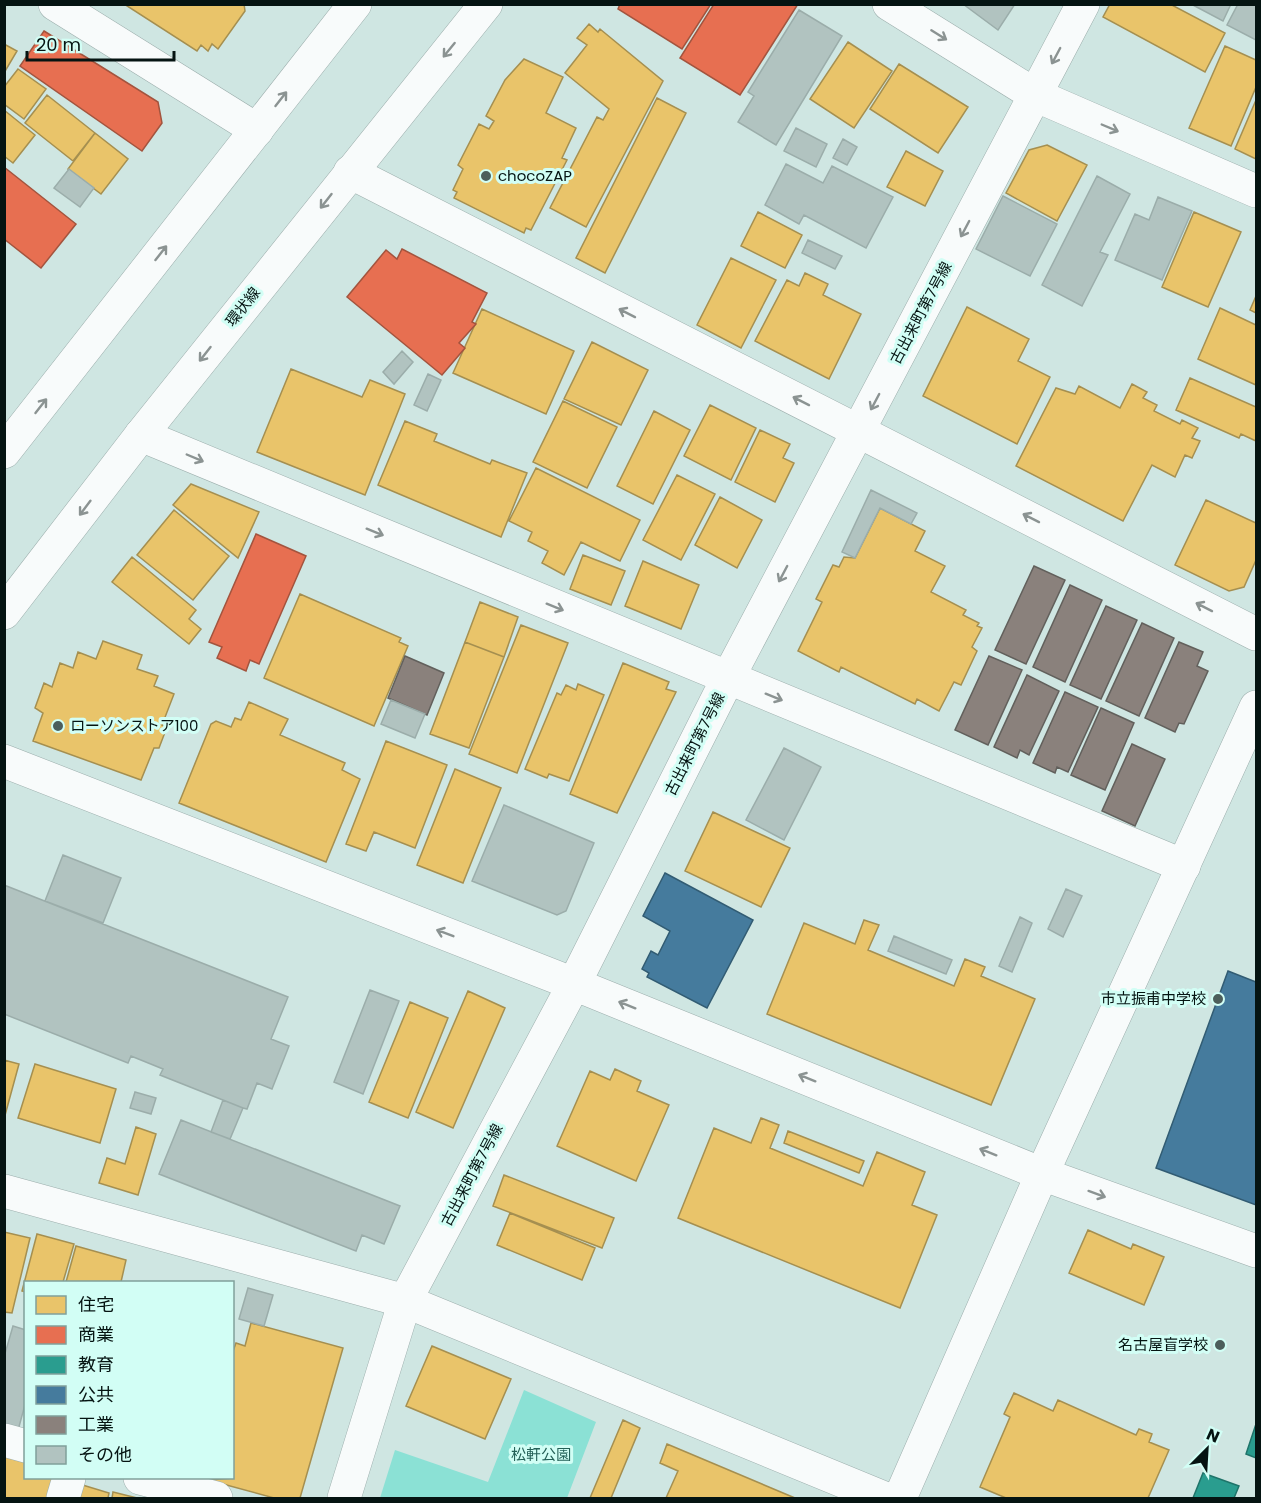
<svg xmlns="http://www.w3.org/2000/svg" width="1261" height="1503" viewBox="0 0 1261 1503" font-family="Poppins,'Noto Sans JP',sans-serif">
  <style>
    .green { fill: #8be1d5 }
    .homes { fill: #e9c46a; stroke: #a58f50; stroke-width: 1.5 }
    .shops { fill: #e76f51; stroke: #a3543e; stroke-width: 1.5 }
    .schools { fill: #2a9d8f; stroke: #1f746a; stroke-width: 1.5 }
    .public { fill: #457b9d; stroke: #325c73; stroke-width: 1.5 }
    .industry { fill: #8a817c; stroke: #62605c; stroke-width: 1.5 }
    .building { fill: #b1c3c0; stroke: #9badaa; stroke-width: 1.5 }
    .lines { fill: none; stroke-linecap: round; stroke-linejoin: round }
    .minor-casing { stroke: #9caeac; stroke-width: 34 }
    .tertiary-casing { stroke: #9caeac; stroke-width: 34 }
    .primary-casing { stroke: #9caeac; stroke-width: 34 }
    .minor { stroke: #f8fbfb; stroke-width: 33 }
    .tertiary { stroke: #f8fbfb; stroke-width: 33 }
    .primary { stroke: #f8fbfb; stroke-width: 33 }
    .oneway { stroke: #8b9392 }
    .poi-dot { fill: #4c5e5b; stroke: #d2fef5; stroke-width: 2 }
    .labels { text-anchor: middle; stroke-width: 6; stroke-linejoin: round; paint-order: stroke }
    .poi-label { font-size: 15px; fill: #051412; stroke: #d2fef5; text-anchor: start }
    .street-label { font-size: 15px; fill: #051412; stroke: #d2fef5 }
    .park-label { font-size: 15px; fill: #246057; stroke: #d2fef5 }
  </style>
  <rect width="100%" height="100%" fill="#cfe6e2"/>
  <path class="green" d="M 524,1390 L 596,1422 L 567,1498 L 380,1498 L 395,1450 L 488,1482 Z"/>
  <path class="homes" d="M 124,4 L 244,4 L 245,11 L 218,49 L 212,44 L 208,51 L 201,45 L 197,51 Z
    M 1110,4 L 1170,4 L 1225,33 L 1205,72 L 1103,17 Z
    M 589,24 L 598,32 L 600,29 L 663,81 L 586,227 L 550,208 L 597,117 L 603,120 L 609,109 L 565,73 L 587,45 L 577,38 Z
    M 848,42 L 892,71 L 854,128 L 810,99 Z
    M 4,44 L 17,51 L 4,73 Z
    M 1225,46 L 1256,60 L 1256,87 L 1231,146 L 1189,128 Z
    M 524,59 L 563,77 L 546,113 L 576,128 L 562,158 L 567,160 L 531,230 L 526,228 L 524,233 L 454,198 L 457,192 L 453,190 L 463,169 L 458,165 L 479,124 L 489,129 L 494,121 L 486,116 L 505,80 Z
    M 899,64 L 968,107 L 938,153 L 870,109 Z
    M 18,69 L 46,89 L 24,119 L 4,104 L 4,87 Z
    M 47,95 L 95,133 L 73,161 L 25,123 Z
    M 657,98 L 686,113 L 605,273 L 576,258 Z
    M 1256,100 L 1256,159 L 1235,149 Z
    M 4,110 L 35,135 L 13,163 L 4,156 Z
    M 95,133 L 128,159 L 101,194 L 68,169 Z
    M 1047,145 L 1087,165 L 1057,221 L 1006,193 L 1029,150 Z
    M 906,151 L 943,171 L 925,206 L 887,187 Z
    M 758,212 L 802,235 L 785,268 L 741,246 Z
    M 1194,212 L 1241,232 L 1208,307 L 1162,287 Z
    M 731,258 L 776,280 L 741,348 L 697,325 Z
    M 805,273 L 828,284 L 823,295 L 861,314 L 829,379 L 755,341 L 787,280 L 799,286 Z
    M 1256,296 L 1256,313 L 1250,310 Z
    M 967,307 L 1029,339 L 1018,361 L 1050,377 L 1017,444 L 923,396 Z
    M 1220,308 L 1256,325 L 1256,385 L 1198,359 Z
    M 482,309 L 574,351 L 546,414 L 453,373 Z
    M 592,342 L 648,370 L 621,425 L 564,399 Z
    M 291,369 L 362,397 L 370,380 L 405,394 L 365,495 L 257,452 Z
    M 1190,378 L 1256,407 L 1256,441 L 1241,434 L 1239,438 L 1176,410 Z
    M 1132,384 L 1147,392 L 1143,398 L 1157,405 L 1154,411 L 1180,424 L 1182,420 L 1198,428 L 1192,438 L 1200,441 L 1192,458 L 1185,455 L 1175,477 L 1152,465 L 1123,521 L 1016,466 L 1056,388 L 1075,394 L 1079,386 L 1120,408 Z
    M 563,401 L 617,427 L 587,488 L 533,462 Z
    M 710,405 L 756,428 L 731,480 L 684,456 Z
    M 654,411 L 690,430 L 653,504 L 617,486 Z
    M 405,421 L 437,434 L 434,441 L 490,464 L 492,460 L 527,473 L 501,537 L 378,485 Z
    M 760,430 L 790,444 L 783,458 L 794,463 L 775,502 L 735,482 Z
    M 536,468 L 640,520 L 620,561 L 581,542 L 564,575 L 542,563 L 548,551 L 528,541 L 532,532 L 509,521 Z
    M 677,475 L 715,494 L 681,560 L 643,540 Z
    M 191,484 L 259,512 L 238,558 L 173,505 Z
    M 720,497 L 762,520 L 737,568 L 695,545 Z
    M 1206,500 L 1256,523 L 1256,560 L 1244,587 L 1229,591 L 1175,565 Z
    M 880,508 L 925,531 L 915,551 L 945,566 L 931,592 L 966,610 L 963,615 L 979,623 L 977,626 L 982,628 L 972,647 L 977,651 L 961,685 L 954,682 L 939,711 L 917,699 L 915,704 L 841,667 L 839,672 L 798,651 L 822,602 L 816,599 L 833,565 L 839,567 L 844,557 L 855,558 Z
    M 174,510 L 229,556 L 193,600 L 137,555 Z
    M 583,555 L 625,571 L 611,605 L 570,589 Z
    M 132,557 L 196,610 L 189,619 L 201,629 L 189,644 L 112,582 Z
    M 643,561 L 699,585 L 681,629 L 625,606 Z
    M 300,594 L 401,638 L 399,642 L 408,646 L 374,726 L 264,678 Z
    M 480,602 L 518,617 L 504,657 L 465,642 Z
    M 521,625 L 568,643 L 517,773 L 469,754 Z
    M 103,641 L 142,655 L 137,669 L 158,676 L 154,686 L 174,694 L 162,725 L 167,727 L 159,748 L 154,748 L 141,780 L 33,741 L 43,713 L 35,708 L 44,683 L 52,687 L 60,663 L 73,668 L 78,652 L 96,659 Z
    M 465,642 L 504,657 L 469,748 L 430,734 Z
    M 623,663 L 669,682 L 666,689 L 676,692 L 617,813 L 570,794 Z
    M 578,684 L 604,695 L 569,781 L 549,774 L 547,778 L 525,769 L 557,693 L 561,695 L 566,685 L 576,690 Z
    M 249,702 L 288,719 L 280,735 L 345,763 L 342,770 L 360,779 L 326,862 L 179,803 L 211,724 L 216,721 L 231,727 L 235,718 L 241,720 Z
    M 386,741 L 447,765 L 415,848 L 374,832 L 366,851 L 346,844 Z
    M 455,769 L 501,788 L 463,883 L 417,865 Z
    M 713,812 L 790,848 L 761,907 L 685,871 Z
    M 864,920 L 879,925 L 868,950 L 954,986 L 965,959 L 985,967 L 981,976 L 1035,999 L 991,1105 L 767,1014 L 804,923 L 855,944 Z
    M 468,991 L 505,1008 L 453,1128 L 416,1112 Z
    M 410,1002 L 448,1018 L 408,1118 L 369,1102 Z
    M 4,1060 L 19,1064 L 4,1119 Z
    M 35,1064 L 116,1089 L 100,1143 L 18,1118 Z
    M 615,1069 L 641,1081 L 637,1091 L 669,1105 L 636,1181 L 557,1146 L 590,1071 L 610,1080 Z
    M 761,1118 L 779,1125 L 770,1148 L 863,1186 L 877,1152 L 925,1172 L 912,1205 L 937,1215 L 900,1308 L 678,1218 L 714,1128 L 751,1143 Z
    M 136,1127 L 156,1134 L 138,1195 L 99,1183 L 107,1158 L 125,1164 Z
    M 788,1131 L 864,1161 L 859,1173 L 784,1143 Z
    M 504,1175 L 614,1218 L 602,1248 L 493,1206 Z
    M 510,1213 L 595,1248 L 582,1280 L 497,1245 Z
    M 1088,1230 L 1131,1249 L 1133,1244 L 1164,1257 L 1144,1305 L 1069,1273 Z
    M 4,1232 L 30,1238 L 12,1313 L 4,1312 Z
    M 37,1234 L 74,1244 L 63,1282 L 26,1282 L 26,1292 L 22,1291 Z
    M 76,1246 L 126,1260 L 121,1282 L 66,1282 Z
    M 251,1323 L 343,1348 L 300,1498 L 274,1498 L 208,1480 L 232,1478 L 232,1354 L 236,1343 L 245,1346 Z
    M 432,1346 L 511,1379 L 485,1439 L 406,1406 Z
    M 1014,1393 L 1053,1411 L 1058,1400 L 1136,1435 L 1139,1429 L 1152,1434 L 1149,1442 L 1169,1450 L 1148,1498 L 1006,1498 L 980,1487 L 1010,1417 L 1004,1414 Z
    M 623,1420 L 640,1428 L 611,1498 L 590,1498 Z
    M 667,1444 L 795,1498 L 666,1498 L 678,1471 L 660,1463 Z
    M 5,1456 L 26,1462 L 26,1478 L 56,1478 L 50,1498 L 4,1498 Z
    M 76,1483 L 109,1493 L 108,1498 L 72,1498 Z
    M 113,1492 L 137,1498 L 112,1498 Z"/>
  <path class="shops" d="M 620,4 L 711,4 L 682,49 L 618,9 Z
    M 714,4 L 798,4 L 740,95 L 680,58 Z
    M 44,31 L 158,102 L 162,123 L 142,151 L 20,66 Z
    M 4,167 L 76,224 L 41,268 L 4,239 Z
    M 402,249 L 487,293 L 472,322 L 476,324 L 459,343 L 465,348 L 442,375 L 347,297 L 386,250 L 397,259 Z
    M 256,534 L 306,556 L 259,664 L 250,660 L 246,671 L 217,658 L 222,647 L 209,642 Z"/>
  <path class="schools" d="M 1256,1424 L 1256,1458 L 1246,1454 Z
    M 1203,1473 L 1239,1486 L 1234,1498 L 1193,1498 Z"/>
  <path class="public" d="M 665,873 L 753,920 L 707,1008 L 647,977 L 649,973 L 642,969 L 651,951 L 658,955 L 670,931 L 643,916 Z
    M 1228,971 L 1256,982 L 1256,1205 L 1156,1168 Z"/>
  <path class="industry" d="M 1034,566 L 1065,580 L 1026,664 L 995,650 Z
    M 1070,585 L 1102,600 L 1065,682 L 1033,667 Z
    M 1106,606 L 1137,620 L 1101,699 L 1070,685 Z
    M 1142,623 L 1174,638 L 1139,716 L 1106,701 Z
    M 1179,642 L 1203,652 L 1197,666 L 1208,671 L 1184,724 L 1179,723 L 1175,732 L 1145,718 Z
    M 405,656 L 444,673 L 427,715 L 388,698 Z
    M 989,656 L 1022,670 L 988,745 L 955,730 Z
    M 1027,675 L 1059,691 L 1029,755 L 1020,750 L 1017,758 L 994,747 Z
    M 1065,692 L 1098,707 L 1068,772 L 1057,767 L 1055,773 L 1033,763 Z
    M 1101,708 L 1134,723 L 1105,790 L 1071,775 Z
    M 1132,744 L 1165,759 L 1135,826 L 1102,811 Z"/>
  <path class="building" d="M 963,4 L 1015,4 L 998,30 Z
    M 1191,4 L 1231,4 L 1223,21 Z
    M 1238,4 L 1256,4 L 1256,40 L 1227,25 Z
    M 799,10 L 842,36 L 776,145 L 738,122 L 754,96 L 748,92 Z
    M 796,128 L 827,144 L 816,167 L 784,151 Z
    M 843,139 L 857,147 L 847,165 L 833,158 Z
    M 786,164 L 823,183 L 832,166 L 893,197 L 866,248 L 804,215 L 799,224 L 765,205 Z
    M 69,169 L 94,188 L 80,207 L 54,188 Z
    M 1097,176 L 1130,194 L 1100,252 L 1108,255 L 1082,306 L 1042,285 Z
    M 1003,196 L 1057,224 L 1030,276 L 976,249 Z
    M 1158,197 L 1192,211 L 1162,280 L 1115,260 L 1135,214 L 1149,220 Z
    M 808,240 L 842,256 L 835,269 L 802,253 Z
    M 402,351 L 413,362 L 394,384 L 383,372 Z
    M 428,374 L 441,380 L 427,411 L 414,405 Z
    M 871,490 L 917,513 L 911,524 L 880,508 L 855,558 L 842,552 Z
    M 391,700 L 425,714 L 415,738 L 381,724 Z
    M 784,748 L 821,767 L 784,840 L 746,820 Z
    M 504,805 L 594,843 L 566,911 L 557,915 L 472,881 Z
    M 63,855 L 121,878 L 103,923 L 45,901 Z
    M 4,885 L 288,997 L 271,1039 L 289,1046 L 272,1089 L 257,1083 L 247,1109 L 243,1108 L 160,1075 L 163,1069 L 131,1056 L 128,1063 L 4,1014 Z
    M 1066,889 L 1082,896 L 1063,937 L 1048,929 Z
    M 1020,917 L 1032,923 L 1012,972 L 999,966 Z
    M 894,936 L 952,960 L 946,974 L 888,951 Z
    M 370,990 L 399,1001 L 363,1094 L 334,1082 Z
    M 135,1092 L 156,1098 L 151,1114 L 130,1108 Z
    M 223,1100 L 243,1108 L 230,1139 L 211,1132 Z
    M 181,1120 L 400,1206 L 384,1244 L 362,1235 L 356,1251 L 159,1174 Z
    M 248,1288 L 273,1295 L 264,1326 L 239,1319 Z
    M 13,1326 L 26,1330 L 26,1401 L 17,1434 L 4,1430 L 4,1357 Z"/>
  <g class="lines">
    <g class="minor-casing">
      <path id="minor" d="M 55,4 L 257,130
        M 889,4 L 1035,95 L 1256,191
        M 350,172 L 1256,634
        M 141,435 L 1184,866
        M 4,761 L 574,984 L 1042,1174 L 1256,1251
        M 4,1191 L 405,1301 L 884,1498
        M 4,1440 L 26,1446
        M 140,1478 L 216,1498
        M 63,1498 L 69,1478
        M 344,1498 L 405,1301 L 574,984 L 728,678 L 1083,4"/>
    </g>
    <g class="tertiary-casing">
      <path id="tertiary" d="M 900,1498 L 1042,1174 L 1256,707"/>
    </g>
    <g class="primary-casing">
      <path id="primary" d="M 4,452 L 355,4
        M 4,613 L 141,435 L 486,4"/>
    </g>
    <use href="#minor" class="minor"/>
    <use href="#tertiary" class="tertiary"/>
    <use href="#primary" class="primary"/>
  </g>
  <defs><path id="oneway-shaft" d="M-6 0H5M1.5-3L5.5 0L1.5 3" fill="none" stroke-width="1.6" stroke-linecap="round" stroke-linejoin="round" transform="scale(1.5)"/></defs>
  <g class="oneway">
    <use href="#oneway-shaft" transform="translate(939 35) rotate(32)"/>
    <use href="#oneway-shaft" transform="translate(449 50) rotate(129)"/>
    <use href="#oneway-shaft" transform="translate(1056 56) rotate(118)"/>
    <use href="#oneway-shaft" transform="translate(281 99) rotate(-52)"/>
    <use href="#oneway-shaft" transform="translate(1110 128) rotate(23)"/>
    <use href="#oneway-shaft" transform="translate(326 201) rotate(128)"/>
    <use href="#oneway-shaft" transform="translate(965 229) rotate(118)"/>
    <use href="#oneway-shaft" transform="translate(161 253) rotate(-52)"/>
    <use href="#oneway-shaft" transform="translate(627 313) rotate(-153)"/>
    <use href="#oneway-shaft" transform="translate(205 354) rotate(128)"/>
    <use href="#oneway-shaft" transform="translate(801 401) rotate(-153)"/>
    <use href="#oneway-shaft" transform="translate(875 402) rotate(118)"/>
    <use href="#oneway-shaft" transform="translate(41 406) rotate(-52)"/>
    <use href="#oneway-shaft" transform="translate(195 458) rotate(23)"/>
    <use href="#oneway-shaft" transform="translate(85 508) rotate(127)"/>
    <use href="#oneway-shaft" transform="translate(1031 518) rotate(-153)"/>
    <use href="#oneway-shaft" transform="translate(375 532) rotate(22)"/>
    <use href="#oneway-shaft" transform="translate(783 574) rotate(118)"/>
    <use href="#oneway-shaft" transform="translate(555 607) rotate(22)"/>
    <use href="#oneway-shaft" transform="translate(1204 607) rotate(-153)"/>
    <use href="#oneway-shaft" transform="translate(774 697) rotate(22)"/>
    <use href="#oneway-shaft" transform="translate(445 933) rotate(-159)"/>
    <use href="#oneway-shaft" transform="translate(627 1005) rotate(-158)"/>
    <use href="#oneway-shaft" transform="translate(807 1078) rotate(-158)"/>
    <use href="#oneway-shaft" transform="translate(988 1152) rotate(-158)"/>
    <use href="#oneway-shaft" transform="translate(1097 1194) rotate(20)"/>
  </g>
  <g class="poi-dot">
    <circle cx="486" cy="176" r="6"/>
    <circle cx="58" cy="726" r="6"/>
    <circle cx="1218" cy="999" r="6"/>
    <circle cx="1220" cy="1345" r="6"/>
  </g>
  <g class="labels">
    <g class="poi-label">
      <text x="498" y="181">chocoZAP</text>
      <text x="70" y="731">ローソンストア100</text>
      <text x="1206" y="1004" text-anchor="end">市立振甫中学校</text>
      <text x="1208" y="1350" text-anchor="end">名古屋盲学校</text>
    </g>
    <g class="street-label">
      <text transform="translate(243 307) rotate(-52)" y="5">環状線</text>
      <text transform="translate(921 313) rotate(-62)" y="5">古出来町第7号線</text>
      <text transform="translate(695 744) rotate(-63)" y="5">古出来町第7号線</text>
      <text transform="translate(472 1175) rotate(-62)" y="5">古出来町第7号線</text>
    </g>
    <g class="park-label">
      <text x="541" y="1460">松軒公園</text>
    </g>
  </g>
  <rect width="1261" height="1503" fill="none" stroke="#051412" stroke-width="12"/>
  <rect x="24" y="1281" width="210" height="198" fill="#d2fef5" stroke="#80a09a" stroke-width="1.5"/>
  <rect x="36" y="1296" width="30" height="18" fill="#e9c46a" stroke="#80a09a" stroke-width="1.5"/>
  <text x="78" y="1311" font-size="18" fill="#051412">住宅</text>
  <rect x="36" y="1326" width="30" height="18" fill="#e76f51" stroke="#80a09a" stroke-width="1.5"/>
  <text x="78" y="1341" font-size="18" fill="#051412">商業</text>
  <rect x="36" y="1356" width="30" height="18" fill="#2a9d8f" stroke="#80a09a" stroke-width="1.5"/>
  <text x="78" y="1371" font-size="18" fill="#051412">教育</text>
  <rect x="36" y="1386" width="30" height="18" fill="#457b9d" stroke="#80a09a" stroke-width="1.5"/>
  <text x="78" y="1401" font-size="18" fill="#051412">公共</text>
  <rect x="36" y="1416" width="30" height="18" fill="#8a817c" stroke="#80a09a" stroke-width="1.5"/>
  <text x="78" y="1431" font-size="18" fill="#051412">工業</text>
  <rect x="36" y="1446" width="30" height="18" fill="#b1c3c0" stroke="#80a09a" stroke-width="1.5"/>
  <text x="78" y="1461" font-size="18" fill="#051412">その他</text>
  <g transform="translate(1207 1449) rotate(24)" stroke="#d2fef5" stroke-width="4.5" paint-order="stroke">
  <path d="M0-4.5L10 22L0 15L-10 22Z" fill="#051412"/>
  <text y="-9" font-size="16" font-weight="bold" text-anchor="middle" fill="#051412">N</text>
  </g>
  <path d="M27 51v9h147v-9" fill="none" stroke="#051412" stroke-width="3"/>
  <text x="36" y="51" font-size="18" fill="#051412" stroke="#d2fef5" stroke-width="4.5" paint-order="stroke">20 m</text>
</svg>
